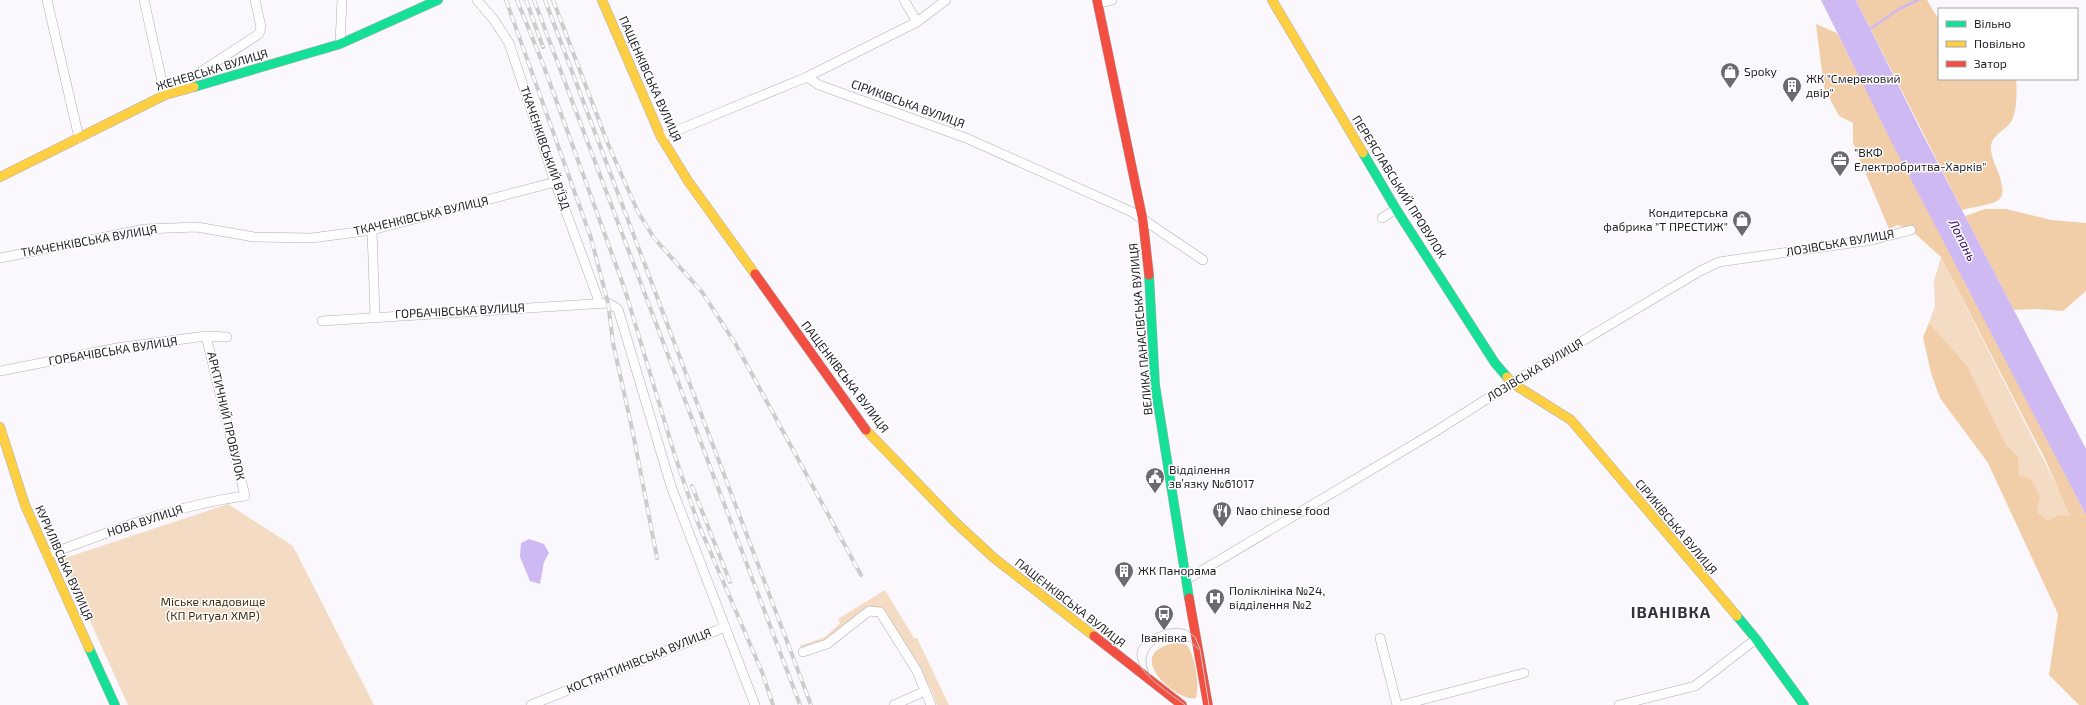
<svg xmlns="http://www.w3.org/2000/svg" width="2086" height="705" viewBox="0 0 2086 705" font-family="'Exo 2',sans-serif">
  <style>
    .green { fill: #f4dbc3 }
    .forest { fill: #f2cea8 }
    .water { fill: #ceb9f2 }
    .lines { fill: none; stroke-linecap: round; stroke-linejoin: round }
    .stream { stroke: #ceb9f2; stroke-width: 2.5 }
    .street-casing { stroke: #b1afb4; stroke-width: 10 }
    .fast-casing { stroke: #b1afb4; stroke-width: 10 }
    .slow-casing { stroke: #b1afb4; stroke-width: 10 }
    .jam-casing { stroke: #b1afb4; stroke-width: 10 }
    .street { stroke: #fefeff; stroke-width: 9 }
    .fast { stroke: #16e098; stroke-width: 9 }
    .slow { stroke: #ffcf43; stroke-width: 9 }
    .jam { stroke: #f24e42; stroke-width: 9 }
    .tram { stroke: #cccccd; stroke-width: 1 }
    .rail-casing { stroke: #cccccd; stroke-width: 4 }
    .rail { stroke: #fff; stroke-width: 2.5; stroke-dasharray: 8; stroke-linecap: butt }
    .labels { text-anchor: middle; stroke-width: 3; stroke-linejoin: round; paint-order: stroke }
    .street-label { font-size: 12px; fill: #1f1d24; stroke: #fff }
    .poi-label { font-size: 12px; fill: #1f1d24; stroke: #fff; text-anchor: start }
    .park-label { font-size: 12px; fill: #442b0b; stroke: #fff }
    .water-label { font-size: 13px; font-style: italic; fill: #380465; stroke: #fff }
    .district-label { font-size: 16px; font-weight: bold; letter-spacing: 1px; fill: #35313f; stroke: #fff }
  </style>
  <rect width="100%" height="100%" fill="#faf8fd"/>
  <path class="green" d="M 1941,257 L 2073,518 L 2045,527 L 1929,323 L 1935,306 L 1934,281 Z
    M 228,504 L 293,546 L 374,705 L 128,705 L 62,559 Z
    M 885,590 L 914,638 L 917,638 L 949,705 L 937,705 L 931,689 L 881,610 L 868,608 L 826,642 L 802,650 L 800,646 L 825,637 L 840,623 L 838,619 Z"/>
  <path class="forest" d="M 1856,0 L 1927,0 L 1939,20 L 1939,79 L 2016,79 C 2017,91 2017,107 2013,118 C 2009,130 1989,134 1991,150 C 1992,163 2007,184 2001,197 C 1998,205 1971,207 1962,210 Z
    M 1816,24 L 1837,33 L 2086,515 L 2086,705 L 2079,705 L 2049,675 L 2058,614 L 1988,463 L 1940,398 L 1931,373 L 1923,337 L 1929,323 L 1967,366 L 2006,445 L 2018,457 L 2019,476 L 2030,478 L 2040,496 L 2037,512 L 2048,521 L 2059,515 L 2070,516 L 2045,459 L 1941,257 L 1911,230 L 1898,225 L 1889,229 L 1853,143 L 1853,123 L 1839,116 L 1824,88 Z
    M 1985,209 L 2006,209 L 2051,220 L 2086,223 L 2086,291 L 2063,311 L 2036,309 L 2014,310 L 1965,216 Z
    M 1176,643 L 1187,645 C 1195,656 1200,685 1196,698 C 1180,704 1118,653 1176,643 Z"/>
  <path class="water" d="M 1821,0 L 1856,0 L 1921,131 L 2086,449 L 2086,515 L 1892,143 Z
    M 529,539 L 544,544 L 549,553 L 544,562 L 540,584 L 530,581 L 520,557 L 521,543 Z"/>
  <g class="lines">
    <path class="stream" d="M 1870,29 L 1899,9 L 1918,0"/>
    <g class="street-casing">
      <path id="street" d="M 47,0 L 79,138
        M 144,0 L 165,95 L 259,34 L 261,27 L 255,0
        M 477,0 L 494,20 L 509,43 L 555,182 L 597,296 L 598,303
        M 904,0 L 917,22
        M 1098,3 L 1112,0
        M 340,44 L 342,0
        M 807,77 L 917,22 L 946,0
        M 661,137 L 807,77 L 819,85 L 966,138 L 1132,212 L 1203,260
        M 1382,218 L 1396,209
        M 372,230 L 375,316
        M 0,258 L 145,229 L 197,227 L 254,237 L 312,238 L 372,230 L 555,182
        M 322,321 L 608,303 L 618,309 L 671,486 L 755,705
        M 0,371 L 117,348 L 206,336 L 227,337
        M 47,555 C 112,531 176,505 245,496 L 206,336
        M 1186,580 L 1433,433 L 1512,383 L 1700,271 L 1719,262 L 1872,240 L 1911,230
        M 1380,638 L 1397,705
        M 803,652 L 827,644 L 869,611 L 880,612 L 917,671 L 931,705
        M 531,705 L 725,627
        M 894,705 L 925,691
        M 1402,705 L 1524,673
        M 1619,705 L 1695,686 L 1756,639"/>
    </g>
    <g class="fast-casing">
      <path id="fast" d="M 194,87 L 340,44 L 438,0
        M 1363,153 L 1396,209 L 1495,363 L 1507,377
        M 1149,275 L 1155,385 L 1189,598
        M 1737,616 L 1756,639 L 1804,705
        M 89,648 L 115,705"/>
    </g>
    <g class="slow-casing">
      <path id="slow" d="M 602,0 L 661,137 L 688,181 L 755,274
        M 1272,0 L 1363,153
        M 0,177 L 165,95 L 194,87
        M 1507,377 L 1512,383 L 1571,420 L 1737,616
        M 0,427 L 25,505 L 89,648
        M 866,430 L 954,521 L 994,558 L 1094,636"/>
    </g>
    <g class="jam-casing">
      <path id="jam" d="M 1097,0 L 1143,221 L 1149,275
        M 755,274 L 866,430
        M 1189,598 L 1208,705
        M 1094,636 L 1182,705"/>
    </g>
    <use href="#street" class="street"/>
    <use href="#fast" class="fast"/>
    <use href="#slow" class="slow"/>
    <use href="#jam" class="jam"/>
    <path class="tram" d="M 1150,675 C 1132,643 1179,624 1198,649
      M 1185,705 C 1165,689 1110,658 1153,635 C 1163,630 1175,626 1186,630 L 1195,637 L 1200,649 L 1209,705"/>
    <g class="rail-casing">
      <path id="rail" d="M 506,0 L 591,238 L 608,303 L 613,343 L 633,433 L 657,558
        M 517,0 L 543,64 L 625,290 L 675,456 L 698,523 L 762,672 L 773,705
        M 526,0 L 543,47
        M 534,0 L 800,705
        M 545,0 L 811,705
        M 553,0 L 608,144 L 638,212 L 654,238 L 702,292 L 735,343 L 861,575
        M 692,486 L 730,582"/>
    </g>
    <use href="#rail" class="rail"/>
  </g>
  <defs>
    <g id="shop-pin" transform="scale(1)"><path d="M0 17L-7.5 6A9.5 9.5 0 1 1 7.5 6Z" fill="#6c6a70" stroke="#fff"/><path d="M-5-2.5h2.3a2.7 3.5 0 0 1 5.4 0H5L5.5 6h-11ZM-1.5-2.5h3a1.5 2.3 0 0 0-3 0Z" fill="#fff"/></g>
    <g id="building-pin" transform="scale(1)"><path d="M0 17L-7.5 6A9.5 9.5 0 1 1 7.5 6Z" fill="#6c6a70" stroke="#fff"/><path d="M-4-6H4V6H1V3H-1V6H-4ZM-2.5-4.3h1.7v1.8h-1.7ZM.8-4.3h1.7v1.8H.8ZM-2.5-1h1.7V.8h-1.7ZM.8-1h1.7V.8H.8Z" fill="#fff"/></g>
    <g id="office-pin" transform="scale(1)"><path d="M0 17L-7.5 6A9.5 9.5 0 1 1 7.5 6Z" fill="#6c6a70" stroke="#fff"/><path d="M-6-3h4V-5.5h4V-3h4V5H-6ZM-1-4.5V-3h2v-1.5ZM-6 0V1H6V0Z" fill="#fff"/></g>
    <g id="civic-pin" transform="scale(1)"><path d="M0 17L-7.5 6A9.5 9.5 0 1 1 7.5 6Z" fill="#6c6a70" stroke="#fff"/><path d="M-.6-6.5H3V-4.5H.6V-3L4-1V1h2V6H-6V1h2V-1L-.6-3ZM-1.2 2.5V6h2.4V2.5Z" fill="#fff"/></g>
    <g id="restaurant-pin" transform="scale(1)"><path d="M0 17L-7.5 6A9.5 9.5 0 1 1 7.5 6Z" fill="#6c6a70" stroke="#fff"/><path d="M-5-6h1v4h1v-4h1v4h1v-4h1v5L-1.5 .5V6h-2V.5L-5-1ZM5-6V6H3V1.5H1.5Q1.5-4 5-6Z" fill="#fff"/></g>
    <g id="hospital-pin" transform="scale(1)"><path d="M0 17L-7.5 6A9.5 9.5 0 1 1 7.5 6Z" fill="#6c6a70" stroke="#fff"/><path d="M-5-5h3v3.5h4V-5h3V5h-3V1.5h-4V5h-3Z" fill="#fff"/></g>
    <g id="bus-pin" transform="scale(1)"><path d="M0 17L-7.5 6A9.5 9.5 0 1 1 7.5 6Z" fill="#6c6a70" stroke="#fff"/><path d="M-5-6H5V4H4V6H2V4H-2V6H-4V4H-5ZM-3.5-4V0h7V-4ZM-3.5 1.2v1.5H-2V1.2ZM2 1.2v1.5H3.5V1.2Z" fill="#fff"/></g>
  </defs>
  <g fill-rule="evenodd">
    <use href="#shop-pin" x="1730" y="72"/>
    <use href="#building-pin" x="1792" y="86"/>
    <use href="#office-pin" x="1840" y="160"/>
    <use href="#shop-pin" x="1742" y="220"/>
    <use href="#civic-pin" x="1155" y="477"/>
    <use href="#restaurant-pin" x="1222" y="511"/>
    <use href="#building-pin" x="1124" y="571"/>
    <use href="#hospital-pin" x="1215" y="598"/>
    <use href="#bus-pin" x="1164" y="614"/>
  </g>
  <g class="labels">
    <g class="street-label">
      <text transform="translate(212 70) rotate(-17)" y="4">ЖЕНЕВСЬКА ВУЛИЦЯ</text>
      <text transform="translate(650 79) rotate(66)" y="4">ПАЩЕНКІВСЬКА ВУЛИЦЯ</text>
      <text transform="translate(908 104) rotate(20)" y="4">СІРИКІВСЬКА ВУЛИЦЯ</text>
      <text transform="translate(545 148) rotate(71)" y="4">ТКАЧЕНКІВСЬКИЙ В'ЇЗД</text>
      <text transform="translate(1399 187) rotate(58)" y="4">ПЕРЕЯСЛАВСЬКИЙ ПРОВУЛОК</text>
      <text transform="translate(421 216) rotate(-13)" y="4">ТКАЧЕНКІВСЬКА ВУЛИЦЯ</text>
      <text transform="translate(89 241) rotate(-10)" y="4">ТКАЧЕНКІВСЬКА ВУЛИЦЯ</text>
      <text transform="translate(1840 243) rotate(-10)" y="4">ЛОЗІВСЬКА ВУЛИЦЯ</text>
      <text transform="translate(460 311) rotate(-3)" y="4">ГОРБАЧІВСЬКА ВУЛИЦЯ</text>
      <text transform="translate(1141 329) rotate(-95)" y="4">ВЕЛИКА ПАНАСІВСЬКА ВУЛИЦЯ</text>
      <text transform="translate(113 351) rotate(-9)" y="4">ГОРБАЧІВСЬКА ВУЛИЦЯ</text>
      <text transform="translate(1535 370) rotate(-31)" y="4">ЛОЗІВСЬКА ВУЛИЦЯ</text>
      <text transform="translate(845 377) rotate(53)" y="4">ПАЩЕНКІВСЬКА ВУЛИЦЯ</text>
      <text transform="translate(226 416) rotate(77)" y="4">АРКТИЧНИЙ ПРОВУЛОК</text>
      <text transform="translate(145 521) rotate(-18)" y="4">НОВА ВУЛИЦЯ</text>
      <text transform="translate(1676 527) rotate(50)" y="4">СІРИКІВСЬКА ВУЛИЦЯ</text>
      <text transform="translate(64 563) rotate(66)" y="4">КУРИЛІВСЬКА ВУЛИЦЯ</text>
      <text transform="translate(1070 603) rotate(38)" y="4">ПАЩЕНКІВСЬКА ВУЛИЦЯ</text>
      <text transform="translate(639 661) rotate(-22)" y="4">КОСТЯНТИНІВСЬКА ВУЛИЦЯ</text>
    </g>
    <g class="poi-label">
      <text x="1744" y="76">Spoky</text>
      <text x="1806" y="83">ЖК "Смерековий<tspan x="1806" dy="14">двір"</tspan></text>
      <text x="1854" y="157">"ВКФ<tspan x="1854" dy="14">Електробритва-Харків"</tspan></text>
      <text x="1728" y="217" text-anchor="end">Кондитерська<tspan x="1728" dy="14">фабрика "Т ПРЕСТИЖ"</tspan></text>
      <text x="1169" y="474">Відділення<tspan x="1169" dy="14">зв’язку №61017</tspan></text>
      <text x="1236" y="515">Nao chinese food</text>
      <text x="1138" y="575">ЖК Панорама</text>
      <text x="1229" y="595">Поліклініка №24,<tspan x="1229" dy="14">відділення №2</tspan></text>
      <text x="1164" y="642" text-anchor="middle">Іванівка</text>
    </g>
    <g class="park-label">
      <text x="213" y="606">Міське кладовище<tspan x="213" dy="14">(КП Ритуал ХМР)</tspan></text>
    </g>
    <g class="water-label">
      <text transform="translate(1963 240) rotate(63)" y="5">Лопань</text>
    </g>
    <g class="district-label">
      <text x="1671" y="618">ІВАНІВКА</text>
    </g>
  </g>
  <rect x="1938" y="8" width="140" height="72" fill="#ffffff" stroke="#a5a5a7"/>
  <rect x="1946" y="21" width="20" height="6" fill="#16e098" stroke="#a5a5a7"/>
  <text x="1974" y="28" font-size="12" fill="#1f1d24">Вільно</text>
  <rect x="1946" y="41" width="20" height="6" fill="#ffcf43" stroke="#a5a5a7"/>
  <text x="1974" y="48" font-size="12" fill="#1f1d24">Повільно</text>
  <rect x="1946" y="61" width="20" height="6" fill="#f24e42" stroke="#a5a5a7"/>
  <text x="1974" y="68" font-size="12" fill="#1f1d24">Затор</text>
</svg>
